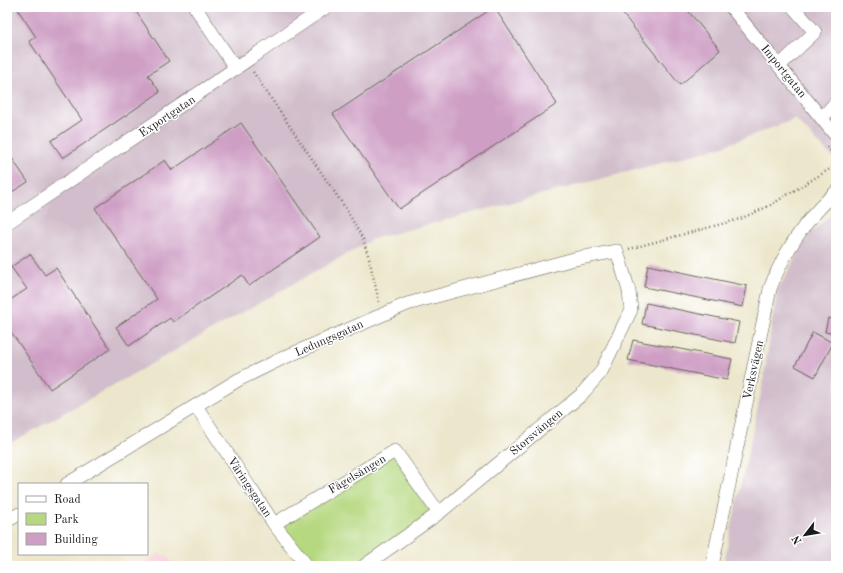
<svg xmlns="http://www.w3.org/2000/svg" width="843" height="573" viewBox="0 0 843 573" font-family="'Old Standard TT',serif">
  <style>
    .built { fill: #f6cfd9 }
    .industrial { fill: #d1bdcb }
    .green { fill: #b6d880; stroke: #697a4e }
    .building { fill: #ce9ec4 }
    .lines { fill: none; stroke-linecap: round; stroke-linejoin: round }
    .minor-casing { stroke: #65635a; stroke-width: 14 }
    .path { stroke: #65635a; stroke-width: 2.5; stroke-dasharray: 1 3; stroke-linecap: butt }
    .minor { stroke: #fff; stroke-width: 13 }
    .labels { text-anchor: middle; stroke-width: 3; stroke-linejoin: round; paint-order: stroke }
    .street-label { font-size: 12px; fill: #1c1c1c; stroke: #fff }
  </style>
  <rect width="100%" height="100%" fill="#fff"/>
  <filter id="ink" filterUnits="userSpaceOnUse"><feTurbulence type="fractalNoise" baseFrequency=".025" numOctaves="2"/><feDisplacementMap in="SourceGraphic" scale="8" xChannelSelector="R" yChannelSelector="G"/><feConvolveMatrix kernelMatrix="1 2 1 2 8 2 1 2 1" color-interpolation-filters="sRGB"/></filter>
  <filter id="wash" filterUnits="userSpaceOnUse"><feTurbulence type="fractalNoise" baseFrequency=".012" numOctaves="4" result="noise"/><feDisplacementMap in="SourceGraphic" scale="16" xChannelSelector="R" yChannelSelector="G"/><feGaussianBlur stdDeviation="0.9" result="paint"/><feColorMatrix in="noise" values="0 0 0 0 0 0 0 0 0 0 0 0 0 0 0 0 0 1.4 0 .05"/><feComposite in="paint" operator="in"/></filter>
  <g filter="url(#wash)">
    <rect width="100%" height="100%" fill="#ece7cc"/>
    <path class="built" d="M 158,554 L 167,556 L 175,566 L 138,566 Z"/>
    <path class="industrial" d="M 7,7 L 836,7 L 836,161 L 795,119 L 718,148 L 373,239 L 7,445 Z
      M 836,210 L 836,566 L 723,566 L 762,388 L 777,291 L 809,235 Z"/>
    <path class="green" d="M 395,451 L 439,513 L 364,566 L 307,566 L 274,524 Z"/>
    <g id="blocks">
      <path class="building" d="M 22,7 L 133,7 L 169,61 L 148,75 L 160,92 L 63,158 L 51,141 L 82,120 L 29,41 L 36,37 L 18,10 Z
        M 494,7 L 557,104 L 399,209 L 333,114 Z
        M 617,7 L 685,7 L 720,50 L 680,85 Z
        M 241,123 L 320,237 L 249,286 L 242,275 L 173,322 L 170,318 L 129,346 L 116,327 L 157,299 L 95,208 L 165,160 L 172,170 Z
        M 7,151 L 28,182 L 7,195 Z
        M 30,254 L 45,275 L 56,268 L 110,349 L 50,389 L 7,326 L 7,302 L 27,289 L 11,267 Z
        M 648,265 L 747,286 L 743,307 L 644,287 Z
        M 646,303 L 739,322 L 735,343 L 642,324 Z
        M 828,318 L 836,320 L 836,334 L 825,332 Z
        M 813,332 L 833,343 L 815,377 L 795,366 Z
        M 633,340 L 732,359 L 727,380 L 628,360 Z"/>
    </g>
  </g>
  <g filter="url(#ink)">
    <use href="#blocks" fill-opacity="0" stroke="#65635a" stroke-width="1"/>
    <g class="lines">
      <g class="minor-casing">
        <path id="minor" d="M 195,7 L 236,69
          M 731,7 L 836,136
          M 780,65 L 815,32 L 793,7
          M 822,118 L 836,102
          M 7,223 L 326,7
          M 196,406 L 274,524 L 307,566
          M 67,484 L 238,380 L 283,358 L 407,304 L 574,259 L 617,251 L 629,291 L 631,310 L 601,372 L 581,395 L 439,513 L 364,566
          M 7,521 L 19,514
          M 274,524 L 395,451 L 439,513
          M 712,566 L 770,289 C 784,251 806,219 836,192"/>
      </g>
      <path class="path" d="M 715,7 L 719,12
        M 253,72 L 346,209 L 363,239 L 369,258 L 379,302
        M 827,147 L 834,155 L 833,167 L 836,170
        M 629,249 L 740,219 L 769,206 L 833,167"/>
      <use href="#minor" class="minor"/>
    </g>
  </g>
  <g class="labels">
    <g class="street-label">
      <text transform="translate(784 71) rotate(51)" y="4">Importgatan</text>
      <text transform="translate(167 116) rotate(-34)" y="4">Exportgatan</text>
      <text transform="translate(329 338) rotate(-24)" y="4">Ledungsgatan</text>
      <text transform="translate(753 370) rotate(-78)" y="4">Verksvägen</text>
      <text transform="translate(536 432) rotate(-40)" y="4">Storsvängen</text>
      <text transform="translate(357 474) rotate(-31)" y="4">Fågelsången</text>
      <text transform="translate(250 487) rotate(56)" y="4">Väringsgatan</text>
    </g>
  </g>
  <rect width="843" height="573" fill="none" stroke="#fff" stroke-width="24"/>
  <rect x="18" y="483" width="130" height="72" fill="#ffffff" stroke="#a4a4a4"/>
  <rect x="26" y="496" width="20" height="6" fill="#ffffff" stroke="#a4a4a4"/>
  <text x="54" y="503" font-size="12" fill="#1c1c1c">Road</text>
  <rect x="26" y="513" width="20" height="12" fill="#b6d880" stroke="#a4a4a4"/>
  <text x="54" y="523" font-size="12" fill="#1c1c1c">Park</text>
  <rect x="26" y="533" width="20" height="12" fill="#ce9ec4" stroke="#a4a4a4"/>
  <text x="54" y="543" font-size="12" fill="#1c1c1c">Building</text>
  <g transform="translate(805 535) rotate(239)" stroke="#ffffff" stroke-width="3" paint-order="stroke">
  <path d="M0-3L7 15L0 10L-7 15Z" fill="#1c1c1c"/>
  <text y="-6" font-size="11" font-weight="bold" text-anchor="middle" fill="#1c1c1c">N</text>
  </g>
</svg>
